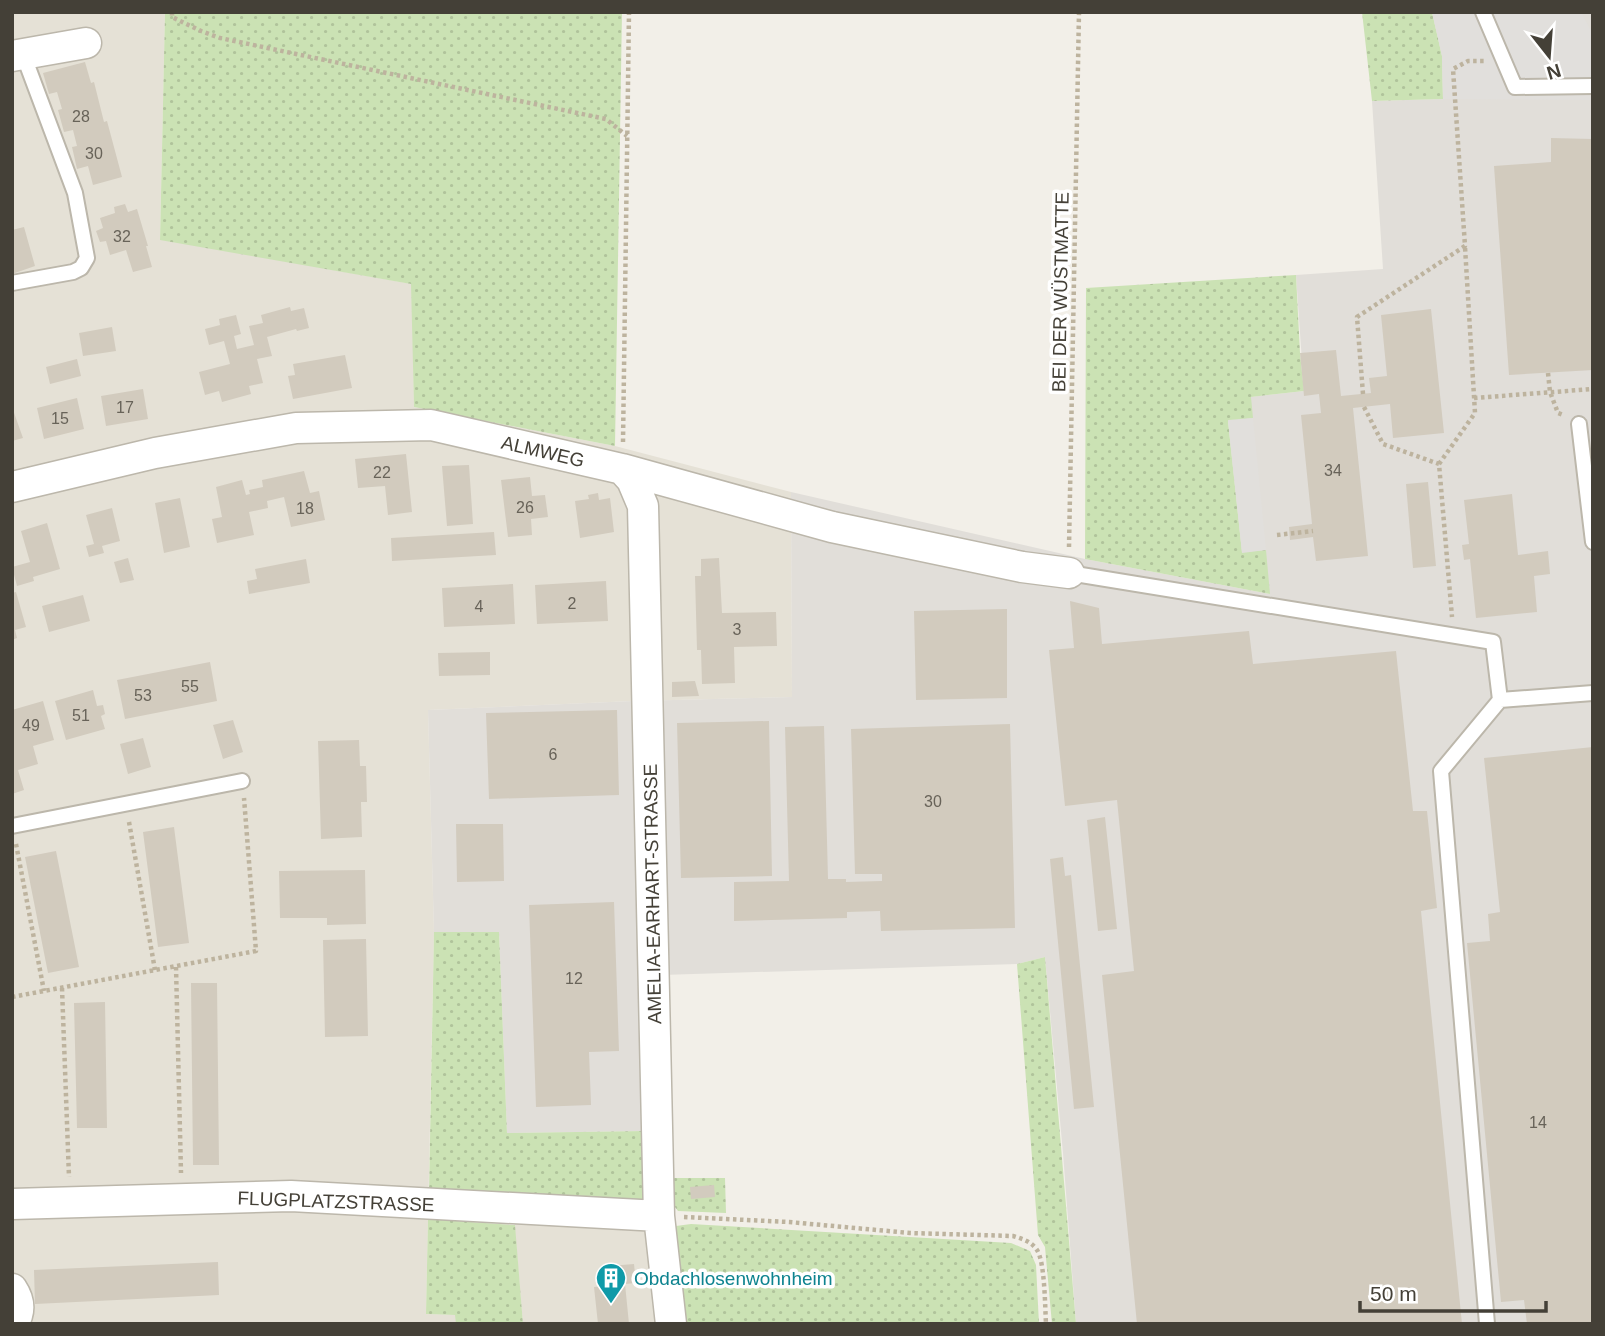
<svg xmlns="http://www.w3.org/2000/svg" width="1605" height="1336" viewBox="0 0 1605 1336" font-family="Helvetica,sans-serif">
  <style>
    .residential { fill: #e5e1d6 }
    .industrial { fill: #e1ded9 }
    .grass { fill: url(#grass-dots) }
    .parking { fill: #e1dfdc }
    .building { fill: #d2cbbe }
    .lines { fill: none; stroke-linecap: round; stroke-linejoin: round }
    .service-casing { stroke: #bcb7ab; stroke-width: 18 }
    .minor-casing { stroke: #bcb7ab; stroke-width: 33 }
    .path { stroke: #bdb39e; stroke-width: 4.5; stroke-dasharray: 3.5 3.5; stroke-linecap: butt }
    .service { stroke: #fff; stroke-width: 14 }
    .minor { stroke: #fff; stroke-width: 30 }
    .labels { text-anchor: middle; stroke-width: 7; stroke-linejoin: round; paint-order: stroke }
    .number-label { font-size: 16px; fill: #686359 }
    .street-label { font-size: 19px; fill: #444037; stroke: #fff }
    .culture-label { font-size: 19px; fill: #0d838f; stroke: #fff; text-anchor: start }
  </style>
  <defs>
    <pattern id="grass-dots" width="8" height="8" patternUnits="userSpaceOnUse" patternTransform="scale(1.75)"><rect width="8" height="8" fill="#cbe2b4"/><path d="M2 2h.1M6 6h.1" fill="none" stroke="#b0c39b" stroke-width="1.8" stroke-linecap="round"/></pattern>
  </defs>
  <rect width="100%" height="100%" fill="#f2efe8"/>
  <path class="residential" d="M 12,12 L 165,12 L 160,239 L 412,284 L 414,407 L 615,446 L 791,492 L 792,697 L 633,701 L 428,710 L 434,932 L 426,1314 L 456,1315 L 456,1324 L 12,1324 Z
    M 512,1197 L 672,1209 L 676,1226 L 684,1324 L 523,1324 Z"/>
  <path class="industrial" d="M 1432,12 L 1593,12 L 1593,1324 L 1076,1324 L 1063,1153 L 1045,957 L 1017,964 L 662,975 L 645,1131 L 507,1133 L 499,932 L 434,932 L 428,710 L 633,701 L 792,697 L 791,492 L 1085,559 L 1270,594 L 1242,553 L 1228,420 L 1250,397 L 1304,391 L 1296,275 L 1383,269 L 1372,101 L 1443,99 L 1442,56 Z"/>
  <path class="grass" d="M 165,12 L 622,12 L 615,446 L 414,407 L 411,284 L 160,240 Z
    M 1362,12 L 1432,12 L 1442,56 L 1443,99 L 1372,101 Z
    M 1296,275 L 1300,353 L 1304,391 L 1251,397 L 1253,418 L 1228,421 L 1242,552 L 1266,550 L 1270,594 L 1085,559 L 1086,288 Z
    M 434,932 L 499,932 L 507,1133 L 645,1131 L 647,1207 L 429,1191 Z
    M 1045,957 L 1076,1324 L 1052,1324 L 1045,1247 L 1038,1235 L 1017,964 Z
    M 669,1178 L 725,1178 L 726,1213 L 678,1211 L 671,1202 Z
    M 428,1219 L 515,1225 L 523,1324 L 456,1324 L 455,1315 L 426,1314 Z
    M 691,1224 L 1011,1243 L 1030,1251 L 1036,1265 L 1039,1324 L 684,1324 L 676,1226 Z"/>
  <path class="parking" d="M 1432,12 L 1581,12 L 1593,35 L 1593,100 L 1443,99 L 1442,56 Z
    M 1253,418 L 1266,550 L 1242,553 L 1228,420 Z"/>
  <path class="building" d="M 85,62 L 91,83 L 94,82 L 104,122 L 107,121 L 122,177 L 93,185 L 88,166 L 77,169 L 72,147 L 77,146 L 73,130 L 64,132 L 58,110 L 62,109 L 57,92 L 49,94 L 43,73 Z
    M 1551,138 L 1593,139 L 1593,370 L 1509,375 L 1494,166 L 1551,162 Z
    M 125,204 L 128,212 L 137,209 L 148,246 L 146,246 L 152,267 L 133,272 L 126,250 L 110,255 L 106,241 L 100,242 L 96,231 L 103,228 L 100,218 L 115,213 L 114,207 Z
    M 24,227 L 35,266 L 12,274 L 12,230 Z
    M 290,307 L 291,311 L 304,308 L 309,328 L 297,331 L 296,329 L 267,337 L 272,356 L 257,359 L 263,383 L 249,386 L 251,394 L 222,402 L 219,391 L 205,395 L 199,372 L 230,364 L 224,341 L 209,345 L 205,329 L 220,325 L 219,319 L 236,315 L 241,334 L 234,336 L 237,349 L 254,345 L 249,326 L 263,323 L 261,315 Z
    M 1431,309 L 1444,433 L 1393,438 L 1390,404 L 1353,408 L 1368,556 L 1316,561 L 1313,537 L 1290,540 L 1289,527 L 1312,524 L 1301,415 L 1321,413 L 1319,394 L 1304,396 L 1300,353 L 1336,350 L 1341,396 L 1371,393 L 1369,378 L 1387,376 L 1381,315 Z
    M 112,327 L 116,351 L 83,356 L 79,333 Z
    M 345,355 L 352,388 L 293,399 L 288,376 L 295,375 L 293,364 Z
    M 77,359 L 81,376 L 50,384 L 46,367 Z
    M 143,389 L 148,419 L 106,426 L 101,396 Z
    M 77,398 L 84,429 L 44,439 L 37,408 Z
    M 12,407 L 23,438 L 12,441 Z
    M 406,454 L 412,512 L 388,515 L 385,486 L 358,488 L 355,459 Z
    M 469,465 L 473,524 L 447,526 L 442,466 Z
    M 304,471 L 310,493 L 319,491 L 325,520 L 291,527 L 284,497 L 267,501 L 268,508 L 249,512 L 254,535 L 217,543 L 212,519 L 222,517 L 216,487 L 242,480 L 246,495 L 250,494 L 249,490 L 263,487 L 262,480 Z
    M 530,477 L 532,496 L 545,495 L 548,517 L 531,519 L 532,535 L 508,537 L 501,480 Z
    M 1428,482 L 1436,566 L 1413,568 L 1406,484 Z
    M 598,493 L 599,500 L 610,498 L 614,532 L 580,538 L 575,501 L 589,499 L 588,495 Z
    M 1512,494 L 1518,555 L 1548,551 L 1550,574 L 1534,576 L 1537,612 L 1476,618 L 1470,559 L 1464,560 L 1462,545 L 1469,544 L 1464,500 Z
    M 180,498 L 190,547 L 164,553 L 155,503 Z
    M 112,508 L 120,541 L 102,546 L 104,553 L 89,557 L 86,546 L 94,544 L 86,515 Z
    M 47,523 L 60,569 L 33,577 L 34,581 L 17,586 L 12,567 L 30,562 L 21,531 Z
    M 494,532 L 496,555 L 392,561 L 391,538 Z
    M 128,558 L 134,580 L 120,583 L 114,562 Z
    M 719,558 L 722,613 L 776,612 L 777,646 L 734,647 L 735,683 L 702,684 L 701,650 L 697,650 L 695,576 L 701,576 L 701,559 Z
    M 306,559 L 310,583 L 249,594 L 247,581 L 257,579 L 255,569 Z
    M 606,581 L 608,621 L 537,624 L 535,585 Z
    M 513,584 L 515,624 L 444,627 L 442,588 Z
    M 16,592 L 26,627 L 15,630 L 17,638 L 12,640 L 12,593 Z
    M 83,595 L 90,621 L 49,632 L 42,606 Z
    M 1070,601 L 1099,608 L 1102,644 L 1249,631 L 1253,664 L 1396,651 L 1413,811 L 1427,811 L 1437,908 L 1421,911 L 1462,1324 L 1137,1324 L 1102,975 L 1134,971 L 1117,800 L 1065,806 L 1049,650 L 1074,648 Z
    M 1007,609 L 1007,698 L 916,700 L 914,611 Z
    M 490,652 L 490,675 L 439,676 L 438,653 Z
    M 210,662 L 217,701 L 125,719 L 117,680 Z
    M 695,681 L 699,696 L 672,697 L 672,682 Z
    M 93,690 L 97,706 L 103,705 L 105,714 L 101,716 L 105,729 L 66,740 L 55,701 Z
    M 43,701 L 54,740 L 33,746 L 38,764 L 18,770 L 24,790 L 12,794 L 12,710 Z
    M 617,710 L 619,795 L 489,799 L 486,713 Z
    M 233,720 L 243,752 L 223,759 L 213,725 Z
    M 769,721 L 772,876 L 681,878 L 677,723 Z
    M 1010,724 L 1015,928 L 881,931 L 880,911 L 847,912 L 847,918 L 734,921 L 734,882 L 789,881 L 785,727 L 824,726 L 828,879 L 846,879 L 846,882 L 882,881 L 882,874 L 855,874 L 851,729 Z
    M 143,738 L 151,767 L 128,774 L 120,744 Z
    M 359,740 L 360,766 L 366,766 L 367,802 L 361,802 L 362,837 L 321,839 L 318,741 Z
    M 1593,747 L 1593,1324 L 1527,1324 L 1524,1300 L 1501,1302 L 1467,943 L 1490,941 L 1488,914 L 1500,912 L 1484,758 Z
    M 1105,817 L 1117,929 L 1098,931 L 1087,820 Z
    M 456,824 L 503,824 L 504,881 L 457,882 Z
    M 174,827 L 189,943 L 158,947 L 143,832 Z
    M 56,851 L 79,967 L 48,973 L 25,857 Z
    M 1063,857 L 1065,876 L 1071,875 L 1094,1107 L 1074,1109 L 1050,859 Z
    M 365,870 L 366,924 L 327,925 L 327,918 L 280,918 L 279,871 Z
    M 614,902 L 619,1051 L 589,1052 L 591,1105 L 536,1107 L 529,905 Z
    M 366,939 L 368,1036 L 325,1037 L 323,940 Z
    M 191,983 L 217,983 L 219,1165 L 193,1165 Z
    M 105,1002 L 107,1128 L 77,1128 L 74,1003 Z
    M 714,1185 L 715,1197 L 691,1199 L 690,1187 Z
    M 218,1262 L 219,1295 L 35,1304 L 34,1270 Z
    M 634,1264 L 636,1283 L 625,1284 L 629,1324 L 598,1324 L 594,1287 L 611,1285 L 609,1266 Z"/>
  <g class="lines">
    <g class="service-casing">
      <path id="service" d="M 1483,12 L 1515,87 L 1593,86
        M 12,283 L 73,272 L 81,268 L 87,258 L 75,193 L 23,54
        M 1579,424 L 1593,542
        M 1069,573 L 1493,642 L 1500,700
        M 12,826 L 242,781
        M 1487,1324 L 1441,771 L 1500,700 L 1593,693"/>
    </g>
    <g class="minor-casing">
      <path id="minor" d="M 12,56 L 86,43
        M 622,469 L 632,480 L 643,506 L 659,1216 L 671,1324
        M 12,487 L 155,453 L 296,428 L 431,425 L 622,469 L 832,527 L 1022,567 L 1069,573
        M 12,1204 L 291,1196 L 659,1216
        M 12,1289 C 20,1301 21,1311 13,1324"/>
    </g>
    <path class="path" d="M 172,12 L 172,17 L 201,31 L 220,38 L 606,119 L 627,136
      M 1548,373 L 1550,392 L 1558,413 L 1563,415
      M 1363,394 L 1357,317 L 1465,246 L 1453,69 L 1468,61 L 1486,61
      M 1474,398 L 1593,389
      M 1364,407 L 1383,444 L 1439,464 L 1452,617
      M 623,442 L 629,12
      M 1439,464 L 1475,413 L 1465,247
      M 1277,535 L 1313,531
      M 1069,547 L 1079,12
      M 129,822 L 155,970
      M 16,844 L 44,991
      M 176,967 L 181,1173
      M 62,988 L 69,1177
      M 12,997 L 256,951 L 244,798
      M 684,1217 L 789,1222 L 910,1233 L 1013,1236 C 1022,1239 1031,1241 1037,1250 C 1045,1262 1045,1308 1046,1324"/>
    <use href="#service" class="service"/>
    <use href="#minor" class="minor"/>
  </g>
  <defs>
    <g id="building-pin" transform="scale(1.575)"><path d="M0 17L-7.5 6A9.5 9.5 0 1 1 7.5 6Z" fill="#0f9aa8" stroke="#fff"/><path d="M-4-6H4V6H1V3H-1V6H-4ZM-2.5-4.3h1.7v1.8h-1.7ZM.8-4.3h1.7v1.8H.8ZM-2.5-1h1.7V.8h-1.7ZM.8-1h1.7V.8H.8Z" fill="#fff"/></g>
  </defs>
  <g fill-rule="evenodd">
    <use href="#building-pin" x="611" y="1278"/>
  </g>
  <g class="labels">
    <g class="number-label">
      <text x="81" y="122">28</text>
      <text x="94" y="159">30</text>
      <text x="122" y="242">32</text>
      <text x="125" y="413">17</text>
      <text x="60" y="424">15</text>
      <text x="1333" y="476">34</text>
      <text x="382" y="478">22</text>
      <text x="525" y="513">26</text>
      <text x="305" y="514">18</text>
      <text x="572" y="609">2</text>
      <text x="479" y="612">4</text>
      <text x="737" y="635">3</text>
      <text x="190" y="692">55</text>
      <text x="143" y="701">53</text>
      <text x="81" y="721">51</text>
      <text x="31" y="731">49</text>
      <text x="553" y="760">6</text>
      <text x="933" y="807">30</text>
      <text x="574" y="984">12</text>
      <text x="1538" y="1128">14</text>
    </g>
    <g class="street-label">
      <text transform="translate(1060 292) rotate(-89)" y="7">BEI DER WÜSTMATTE</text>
      <text transform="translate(543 451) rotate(13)" y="7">ALMWEG</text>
      <text transform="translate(652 894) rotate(-91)" y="7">AMELIA-EARHART-STRASSE</text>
      <text transform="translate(336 1201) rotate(2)" y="7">FLUGPLATZSTRASSE</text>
    </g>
    <g class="culture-label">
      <text x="634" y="1285">Obdachlosenwohnheim</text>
    </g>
  </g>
  <rect width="1605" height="1336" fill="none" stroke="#444037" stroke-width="28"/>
  <g transform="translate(1549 56) rotate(163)" stroke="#ffffff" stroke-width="5" paint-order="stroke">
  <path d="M0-5L12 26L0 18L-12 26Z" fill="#444037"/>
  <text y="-10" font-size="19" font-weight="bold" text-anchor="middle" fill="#444037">N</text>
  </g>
  <path d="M1360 1301v10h186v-10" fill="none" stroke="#444037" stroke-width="3.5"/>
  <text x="1370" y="1301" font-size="21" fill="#444037" stroke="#ffffff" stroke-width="5" paint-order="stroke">50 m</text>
</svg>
